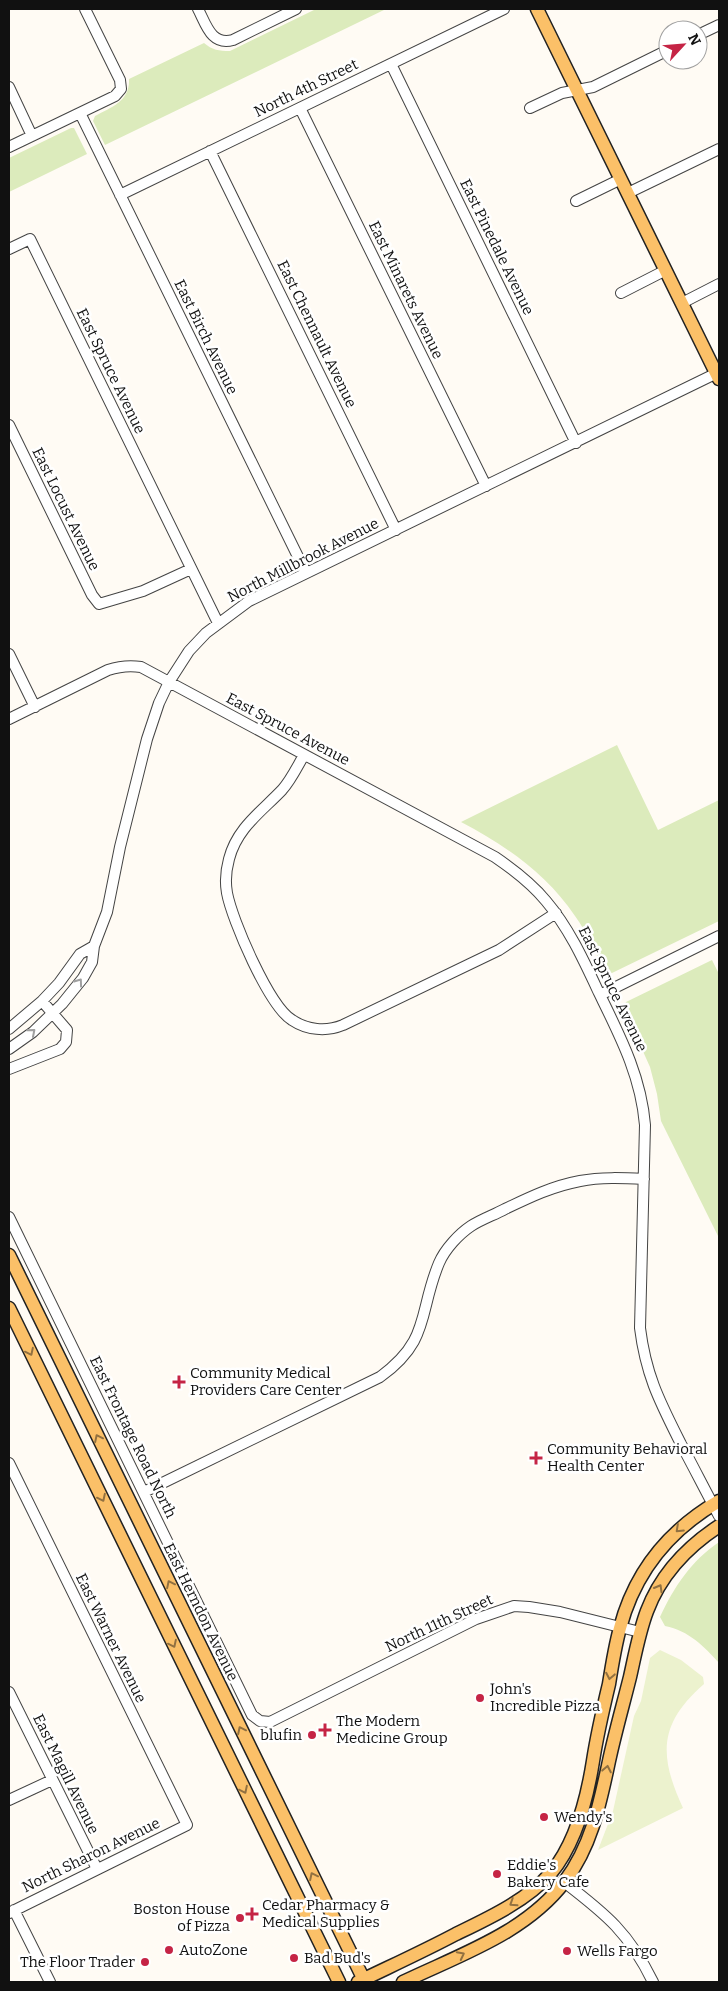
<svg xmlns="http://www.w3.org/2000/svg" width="728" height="1991" viewBox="0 0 728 1991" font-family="Bitter,serif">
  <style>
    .green { fill: #dcebbc }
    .pitch { fill: #ecf2ce }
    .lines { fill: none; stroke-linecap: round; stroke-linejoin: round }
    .minor-casing { stroke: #444; stroke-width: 12 }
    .major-casing { stroke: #222; stroke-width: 15 }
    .minor { stroke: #fff; stroke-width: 10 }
    .major { stroke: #fbc068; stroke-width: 12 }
    .oneway { stroke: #a0a0a0 }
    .oneway2 { stroke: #927141 }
    .poi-dot { fill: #c52445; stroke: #fff; stroke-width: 2 }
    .labels { text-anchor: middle; stroke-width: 5; stroke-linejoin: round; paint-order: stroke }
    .street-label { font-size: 15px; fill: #111; stroke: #fff }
    .poi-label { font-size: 15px; fill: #111; stroke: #fff; text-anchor: start }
  </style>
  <rect width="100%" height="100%" fill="#fffbf4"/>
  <path class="green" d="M 316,9 L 386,9 L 105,145 L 93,121 L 95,116 C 112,107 130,101 129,79 L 204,43 C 212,50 219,51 230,51 Z
    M 71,128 L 74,128 L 87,154 L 9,192 L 9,158 Z
    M 617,745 L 658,830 L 719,800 L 719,921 L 612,973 L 604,970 C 595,952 587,932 575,916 C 546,873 505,845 461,822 Z
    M 712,960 L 719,974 L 719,1238 L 661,1121 L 657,1094 L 650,1067 L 624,1009 L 626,1002 Z
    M 719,1542 L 719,1663 C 704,1646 689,1631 665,1626 L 660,1617 C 674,1587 691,1561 719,1542 Z"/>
  <path class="pitch" d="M 660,1650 L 681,1660 L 703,1677 L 704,1684 C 658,1724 659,1756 683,1808 L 598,1850 L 613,1811 L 634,1716 L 641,1701 L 650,1658 Z"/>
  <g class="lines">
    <g class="minor-casing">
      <path id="minor" d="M 198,9 C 206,24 211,46 233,40 L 296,9
        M 698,35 L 719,25
        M 391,64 L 576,443
        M 9,87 L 32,136
        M 300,108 L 486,486
        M 530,108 L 562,93 L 593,87 L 668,50
        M 80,113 L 306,573
        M 9,147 L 115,96 L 121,89 L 120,80 L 85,9
        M 210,151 L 396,530
        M 628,193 L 719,149
        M 120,195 L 504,9
        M 576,201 L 621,179
        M 9,249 L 30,239 L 218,623
        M 621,293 L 666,270
        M 682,303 L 719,284
        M 9,425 L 92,595 L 99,604 L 143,591 L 191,569
        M 9,654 L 35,707
        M 9,719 L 108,670 C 120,666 129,665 141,667 L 495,857 C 514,870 532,884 546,901 C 569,928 584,961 599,993 C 620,1036 641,1076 645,1125 L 640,1328 C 646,1376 660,1402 681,1444 C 694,1468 706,1492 719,1516
        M 304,755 C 297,767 291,780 282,790 C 261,812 237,828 229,859 C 226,870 225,882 227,893 C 232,920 269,1006 292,1020 C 307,1030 326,1032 343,1025 L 499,950 L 556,913
        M 600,995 L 719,936
        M 9,1029 L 42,1001 L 59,983 L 80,954 L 94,946
        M 9,1049 L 33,1032 L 62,1004 L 83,978 L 92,962 L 94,946 L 107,912 L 120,847 L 147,739 L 159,703 L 169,682 L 189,651 L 206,633 L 249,601 L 719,372
        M 9,1069 L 60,1049 L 66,1042 L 67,1030 L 42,1001
        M 9,1217 L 252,1715 L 260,1721 L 270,1722 L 476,1619 L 514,1606 L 529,1607 L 560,1612 L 640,1632
        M 9,1463 L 187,1825 L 9,1913
        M 144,1492 L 380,1377 C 431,1340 418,1313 439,1263 C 445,1249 459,1234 471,1226 C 482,1219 494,1215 505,1209 C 530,1197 553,1186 580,1181 C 601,1177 623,1178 644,1179
        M 9,1692 L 97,1869
        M 9,1800 L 52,1780
        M 564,1882 C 607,1915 629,1933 653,1982
        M 14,1910 L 50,1982"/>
    </g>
    <g class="major-casing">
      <path id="major" d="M 537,9 L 719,379
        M 9,1255 L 365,1982
        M 9,1308 L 339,1982
        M 358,1982 C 391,1966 424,1951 456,1934 C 489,1918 526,1901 551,1873 C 576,1843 587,1799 593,1761 C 597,1735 603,1709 609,1684 C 612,1665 615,1646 620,1628 C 635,1571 669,1530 719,1501
        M 403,1982 C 459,1955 526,1933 565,1881 C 592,1845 600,1803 609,1761 C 615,1733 623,1705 630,1677 C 635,1655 639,1632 647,1611 C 661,1574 687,1547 719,1526"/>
    </g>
    <use href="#minor" class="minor"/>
    <use href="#major" class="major"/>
  </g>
  <defs><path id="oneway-chevron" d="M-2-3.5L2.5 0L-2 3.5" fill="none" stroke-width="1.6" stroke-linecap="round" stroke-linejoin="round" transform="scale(1.25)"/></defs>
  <g class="oneway">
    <use href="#oneway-chevron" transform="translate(79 982) rotate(-54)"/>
    <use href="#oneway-chevron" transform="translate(32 1032) rotate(-41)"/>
  </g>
  <g class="oneway2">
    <use href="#oneway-chevron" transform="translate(30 1352) rotate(64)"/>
    <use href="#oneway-chevron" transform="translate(98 1438) rotate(-116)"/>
    <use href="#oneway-chevron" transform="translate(102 1498) rotate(64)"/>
    <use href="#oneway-chevron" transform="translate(679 1529) rotate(137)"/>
    <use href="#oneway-chevron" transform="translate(170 1584) rotate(-116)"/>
    <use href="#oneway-chevron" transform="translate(659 1588) rotate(-60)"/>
    <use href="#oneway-chevron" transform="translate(173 1644) rotate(64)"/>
    <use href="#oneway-chevron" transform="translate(610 1676) rotate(101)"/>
    <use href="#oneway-chevron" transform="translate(241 1730) rotate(-116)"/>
    <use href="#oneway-chevron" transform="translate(607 1769) rotate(-79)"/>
    <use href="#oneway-chevron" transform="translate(244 1790) rotate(64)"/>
    <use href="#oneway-chevron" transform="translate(313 1876) rotate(-116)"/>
    <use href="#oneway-chevron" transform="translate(513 1903) rotate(147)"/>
    <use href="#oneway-chevron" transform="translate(461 1955) rotate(-27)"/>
  </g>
  <g class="poi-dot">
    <path d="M176.5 1374.5h5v5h5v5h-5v5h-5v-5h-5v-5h5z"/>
    <path d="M533.5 1450.5h5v5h5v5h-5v5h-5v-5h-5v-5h5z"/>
    <circle cx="480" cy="1698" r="5"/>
    <path d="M322.5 1722.5h5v5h5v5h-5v5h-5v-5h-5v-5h5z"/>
    <circle cx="312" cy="1735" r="5"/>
    <circle cx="544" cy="1817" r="5"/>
    <circle cx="497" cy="1874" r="5"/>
    <path d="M249.5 1906.5h5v5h5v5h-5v5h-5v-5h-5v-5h5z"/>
    <circle cx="240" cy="1918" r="5"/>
    <circle cx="169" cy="1950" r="5"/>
    <circle cx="567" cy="1951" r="5"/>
    <circle cx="294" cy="1958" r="5"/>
    <circle cx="145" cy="1962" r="5"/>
  </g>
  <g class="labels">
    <g class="street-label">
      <text transform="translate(306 88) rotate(-26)" y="5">North 4th Street</text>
      <text transform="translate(497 247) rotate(64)" y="5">East Pinedale Avenue</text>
      <text transform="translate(406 290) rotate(64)" y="5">East Minarets Avenue</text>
      <text transform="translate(317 334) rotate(64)" y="5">East Chennault Avenue</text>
      <text transform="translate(206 337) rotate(64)" y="5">East Birch Avenue</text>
      <text transform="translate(111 371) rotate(64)" y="5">East Spruce Avenue</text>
      <text transform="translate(66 509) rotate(64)" y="5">East Locust Avenue</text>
      <text transform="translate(303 560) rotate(-27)" y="5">North Millbrook Avenue</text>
      <text transform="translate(288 729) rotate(28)" y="5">East Spruce Avenue</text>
      <text transform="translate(613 989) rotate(64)" y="5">East Spruce Avenue</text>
      <text transform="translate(133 1437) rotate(64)" y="5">East Frontage Road North</text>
      <text transform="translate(201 1612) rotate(64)" y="5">East Herndon Avenue</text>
      <text transform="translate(439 1623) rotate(-25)" y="5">North 11th Street</text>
      <text transform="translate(111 1638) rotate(64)" y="5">East Warner Avenue</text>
      <text transform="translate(66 1774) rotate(64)" y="5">East Magill Avenue</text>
      <text transform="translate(91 1855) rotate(-26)" y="5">North Sharon Avenue</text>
    </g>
    <g class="poi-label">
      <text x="190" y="1378">Community Medical<tspan x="190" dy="17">Providers Care Center</tspan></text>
      <text x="547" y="1454">Community Behavioral<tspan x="547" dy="17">Health Center</tspan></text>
      <text x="490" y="1694">John's<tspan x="490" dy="17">Incredible Pizza</tspan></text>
      <text x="336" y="1726">The Modern<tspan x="336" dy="17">Medicine Group</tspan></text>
      <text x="302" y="1740" text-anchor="end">blufin</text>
      <text x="554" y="1822">Wendy's</text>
      <text x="507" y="1870">Eddie's<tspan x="507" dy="17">Bakery Cafe</tspan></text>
      <text x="262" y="1910">Cedar Pharmacy &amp;<tspan x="262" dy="17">Medical Supplies</tspan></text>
      <text x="230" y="1914" text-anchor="end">Boston House<tspan x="230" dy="17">of Pizza</tspan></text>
      <text x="179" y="1955">AutoZone</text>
      <text x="577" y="1956">Wells Fargo</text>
      <text x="304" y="1963">Bad Bud's</text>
      <text x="135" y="1967" text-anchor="end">The Floor Trader</text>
    </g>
  </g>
  <rect width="728" height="1991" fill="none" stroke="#111111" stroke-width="20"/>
  <g transform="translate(683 45) rotate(64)"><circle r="24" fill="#ffffff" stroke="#a0a0a0"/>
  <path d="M0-4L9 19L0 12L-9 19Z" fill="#c52445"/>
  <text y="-8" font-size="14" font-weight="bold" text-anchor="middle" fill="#111111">N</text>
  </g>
</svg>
